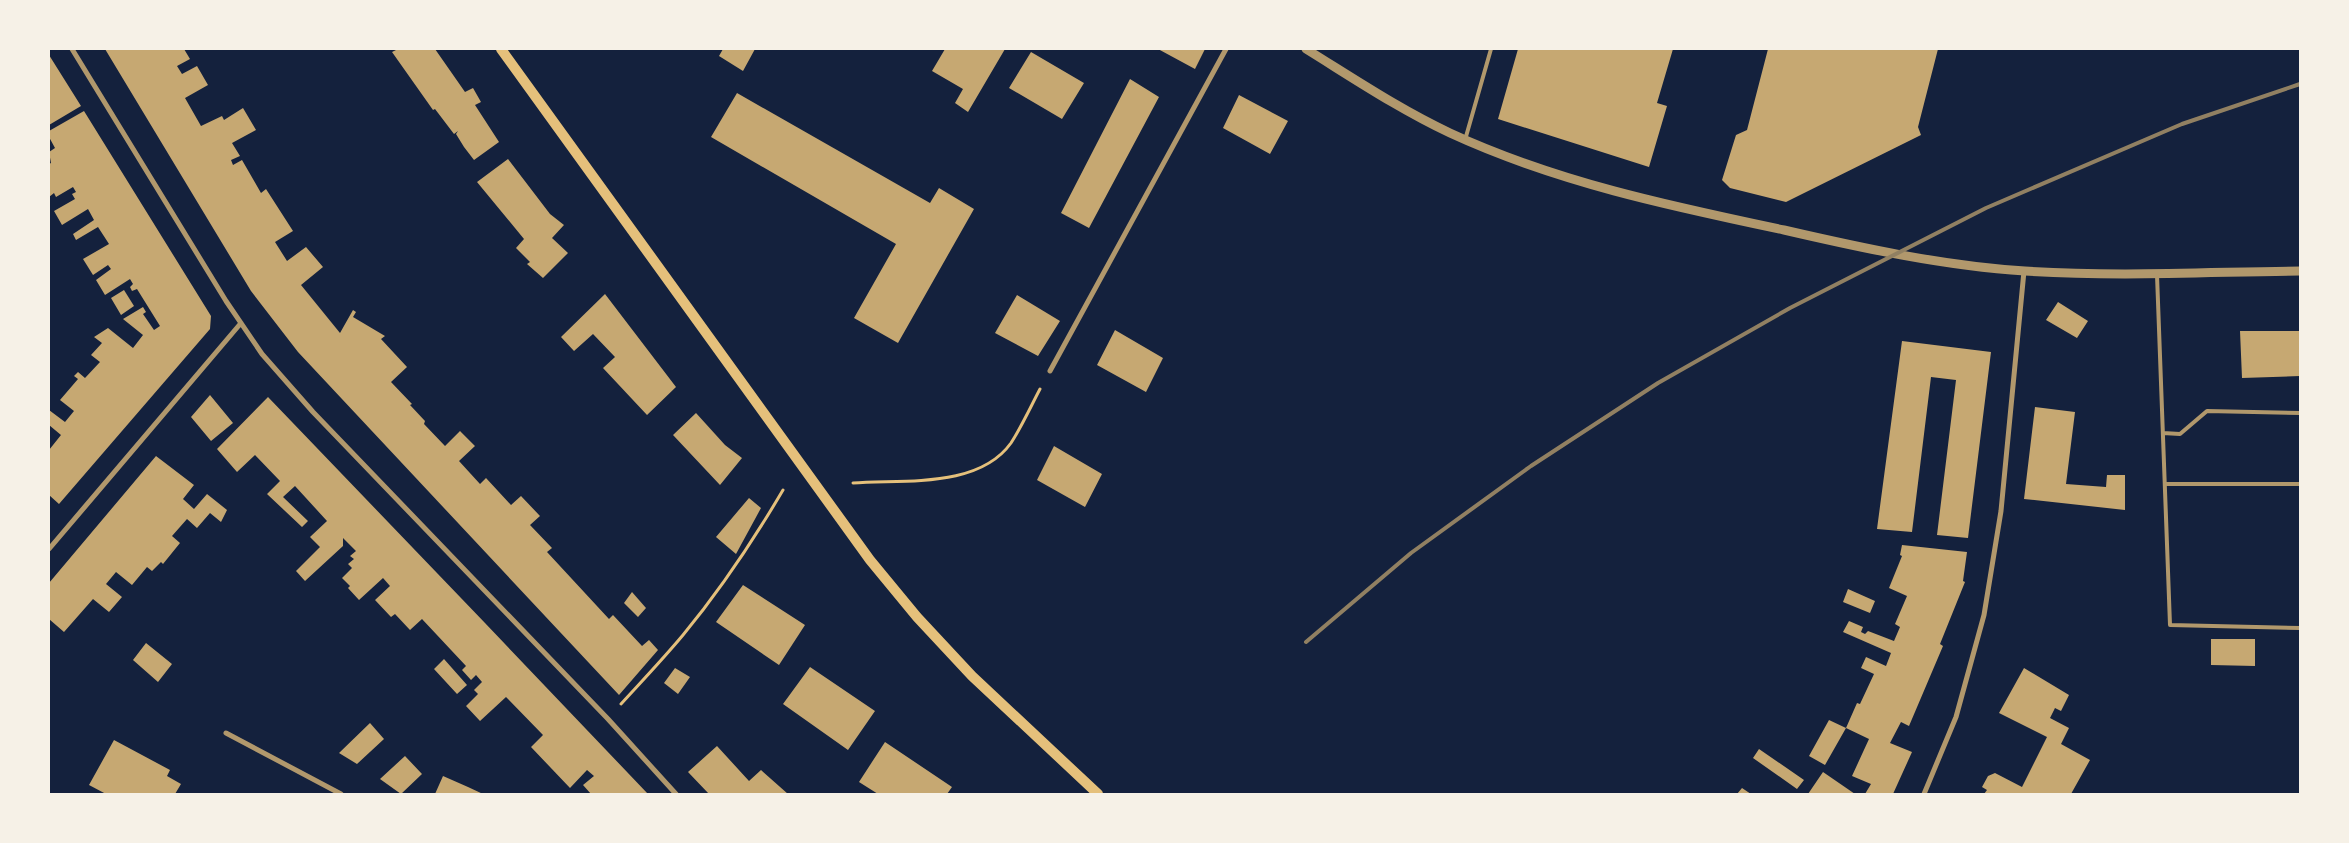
<svg xmlns="http://www.w3.org/2000/svg" width="2349" height="843" viewBox="0 0 2349 843" font-family="Ubuntu,sans-serif">
  <style>
    .building { fill: #c6a872 }
    .lines { fill: none; stroke-linecap: round; stroke-linejoin: round }
    .path { stroke: #e5c07b; stroke-width: 3 }
    .service { stroke: #b1986c; stroke-width: 4 }
    .minor { stroke: #b1986c; stroke-width: 5 }
    .tertiary { stroke: #b1986c; stroke-width: 9 }
    .secondary { stroke: #e5c07b; stroke-width: 10 }
    .rail { stroke: #918062; stroke-width: 4 }
  </style>
  <rect width="100%" height="100%" fill="#14213d"/>
  <path class="building" d="M 105,49 L 184,49 L 190,59 L 177,66 L 182,74 L 197,66 L 208,85 L 185,98 L 201,126 L 222,116 L 224,120 L 243,108 L 256,130 L 232,143 L 240,156 L 231,160 L 233,165 L 242,160 L 261,193 L 266,189 L 293,231 L 275,242 L 287,261 L 306,247 L 323,267 L 301,285 L 340,333 L 353,310 L 356,312 L 353,317 L 385,336 L 381,339 L 407,367 L 391,382 L 412,404 L 410,405 L 425,421 L 424,424 L 445,446 L 460,431 L 475,446 L 459,461 L 480,484 L 486,478 L 511,505 L 521,496 L 540,516 L 530,525 L 552,548 L 547,552 L 609,619 L 613,615 L 642,646 L 649,640 L 658,650 L 619,695 L 298,352 L 251,291 Z
    M 398,49 L 435,49 L 465,92 L 473,88 L 481,102 L 475,105 L 499,142 L 474,160 L 464,147 L 456,134 L 458,131 L 454,134 L 435,109 L 433,110 L 392,52 Z
    M 723,49 L 755,49 L 743,71 L 719,56 Z
    M 945,49 L 1005,49 L 968,112 L 955,103 L 963,89 L 932,71 Z
    M 1158,49 L 1205,49 L 1195,69 Z
    M 1518,49 L 1673,49 L 1657,103 L 1667,106 L 1649,167 L 1498,119 Z
    M 1768,49 L 1938,49 L 1918,127 L 1921,135 L 1786,202 L 1730,188 L 1722,180 L 1736,135 L 1747,130 Z
    M 1031,52 L 1084,83 L 1062,119 L 1009,88 Z
    M 49,55 L 81,106 L 49,125 Z
    M 1130,79 L 1159,97 L 1089,228 L 1061,213 Z
    M 737,93 L 930,203 L 939,188 L 974,209 L 898,343 L 854,318 L 896,244 L 711,137 Z
    M 1239,95 L 1288,121 L 1270,154 L 1223,128 Z
    M 84,111 L 211,316 L 210,329 L 59,504 L 49,495 L 49,450 L 61,435 L 49,425 L 49,410 L 65,422 L 74,411 L 60,400 L 78,379 L 74,376 L 78,372 L 85,378 L 100,362 L 91,355 L 102,343 L 94,337 L 108,328 L 133,348 L 143,335 L 123,319 L 143,307 L 146,312 L 143,314 L 154,330 L 160,326 L 137,289 L 132,291 L 130,287 L 133,284 L 130,279 L 105,295 L 96,280 L 111,269 L 108,265 L 93,275 L 83,259 L 109,244 L 98,227 L 76,240 L 73,234 L 94,220 L 88,209 L 62,225 L 54,211 L 75,199 L 72,194 L 76,192 L 73,187 L 56,197 L 54,193 L 49,197 L 49,164 L 51,163 L 49,152 L 55,148 L 49,137 L 49,131 Z
    M 508,159 L 550,214 L 564,225 L 552,238 L 568,253 L 543,278 L 527,264 L 530,262 L 516,248 L 524,239 L 477,182 Z
    M 124,290 L 134,306 L 121,315 L 111,298 Z
    M 605,294 L 676,387 L 647,415 L 603,368 L 615,357 L 593,334 L 574,351 L 561,337 Z
    M 1017,295 L 1060,321 L 1038,356 L 995,333 Z
    M 2058,302 L 2088,321 L 2077,338 L 2046,320 Z
    M 1115,330 L 1163,358 L 1146,392 L 1097,365 Z
    M 2240,331 L 2300,331 L 2300,376 L 2242,378 Z
    M 1902,341 L 1991,352 L 1968,538 L 1937,535 L 1956,380 L 1931,377 L 1912,532 L 1877,529 Z
    M 210,395 L 233,423 L 211,441 L 191,417 Z
    M 268,397 L 485,623 L 648,794 L 591,794 L 583,785 L 594,776 L 587,770 L 570,788 L 531,747 L 543,735 L 506,697 L 480,721 L 466,706 L 478,694 L 474,690 L 482,682 L 476,675 L 471,680 L 462,670 L 466,666 L 422,619 L 410,630 L 395,614 L 391,617 L 375,600 L 390,586 L 383,578 L 359,600 L 348,588 L 350,586 L 342,578 L 352,568 L 348,564 L 354,559 L 350,556 L 356,551 L 343,538 L 343,546 L 305,581 L 296,571 L 320,547 L 310,537 L 327,521 L 295,486 L 283,497 L 308,521 L 302,527 L 267,494 L 280,481 L 255,455 L 237,472 L 217,449 Z
    M 2035,407 L 2075,412 L 2066,484 L 2106,487 L 2107,475 L 2125,475 L 2125,510 L 2024,499 Z
    M 696,413 L 725,445 L 742,458 L 720,485 L 673,435 Z
    M 1054,446 L 1102,474 L 1085,507 L 1037,480 Z
    M 156,456 L 194,485 L 183,499 L 194,509 L 207,494 L 227,510 L 221,522 L 210,513 L 197,528 L 187,519 L 172,536 L 180,543 L 163,564 L 161,562 L 152,571 L 147,567 L 132,585 L 116,572 L 106,584 L 122,597 L 109,612 L 93,599 L 64,632 L 49,619 L 49,583 Z
    M 749,498 L 761,508 L 736,554 L 716,537 Z
    M 1902,545 L 1967,552 L 1963,581 L 1965,582 L 1940,644 L 1943,646 L 1909,726 L 1901,722 L 1890,743 L 1912,752 L 1893,794 L 1865,794 L 1871,784 L 1852,776 L 1869,739 L 1846,728 L 1825,765 L 1809,756 L 1829,720 L 1846,728 L 1857,703 L 1860,704 L 1874,674 L 1861,668 L 1866,657 L 1886,666 L 1891,653 L 1843,632 L 1849,621 L 1863,627 L 1861,632 L 1865,634 L 1868,631 L 1894,641 L 1900,627 L 1895,624 L 1907,596 L 1889,588 L 1902,556 L 1900,555 Z
    M 743,585 L 805,625 L 779,665 L 716,622 Z
    M 1848,589 L 1875,601 L 1870,613 L 1843,602 Z
    M 632,592 L 646,608 L 638,617 L 624,603 Z
    M 2211,639 L 2255,639 L 2255,666 L 2211,665 Z
    M 146,643 L 172,664 L 158,682 L 133,660 Z
    M 444,659 L 467,685 L 457,694 L 434,669 Z
    M 810,667 L 875,711 L 848,750 L 783,704 Z
    M 675,668 L 690,677 L 678,694 L 664,683 Z
    M 2024,668 L 2069,695 L 2061,711 L 2055,708 L 2050,718 L 2069,728 L 2061,744 L 2090,760 L 2071,794 L 1984,794 L 1987,790 L 1982,787 L 1988,776 L 1995,773 L 2022,787 L 2047,737 L 1999,713 Z
    M 370,723 L 384,739 L 357,764 L 339,753 Z
    M 114,740 L 170,770 L 167,776 L 181,784 L 175,794 L 106,794 L 89,785 Z
    M 885,742 L 952,787 L 947,794 L 878,794 L 859,782 Z
    M 717,746 L 749,781 L 761,770 L 788,794 L 709,794 L 688,772 Z
    M 1759,749 L 1804,780 L 1797,789 L 1753,758 Z
    M 405,756 L 422,774 L 401,794 L 380,779 Z
    M 1823,772 L 1855,794 L 1808,794 Z
    M 443,776 L 468,787 L 483,794 L 435,794 Z
    M 1742,788 L 1751,794 L 1737,794 Z"/>
  <g class="lines">
    <path class="path" d="M 853,483 C 903,479 978,489 1011,443 C 1022,426 1031,406 1040,389
      M 621,704 C 642,681 663,659 683,635 C 721,589 753,541 783,490"/>
    <path class="service" d="M 1465,140 L 1491,49
      M 2157,275 L 2170,625 L 2300,628
      M 2163,433 L 2180,434 L 2207,411 L 2300,413
      M 2165,484 L 2300,484"/>
    <path class="minor" d="M 72,49 L 226,301 L 262,354 L 313,412 L 608,719 L 676,794
      M 1050,371 L 1226,49
      M 49,549 L 241,323
      M 226,733 L 341,794
      M 1924,794 L 1956,717 L 1984,615 L 2001,511 L 2024,271"/>
    <path class="tertiary" d="M 1306,49 C 1353,78 1399,109 1450,133 C 1556,182 1670,206 1784,230 C 1862,248 1944,266 2025,271 C 2116,277 2209,272 2300,271"/>
    <path class="secondary" d="M 501,49 L 870,560 L 917,617 L 972,676 L 1098,794"/>
    <path class="rail" d="M 1306,642 L 1411,553 L 1531,466 L 1658,383 L 1790,308 L 1986,208 L 2182,124 L 2300,84"/>
  </g>
  <rect width="2349" height="843" fill="none" stroke="#f6f1e7" stroke-width="100"/>
</svg>
